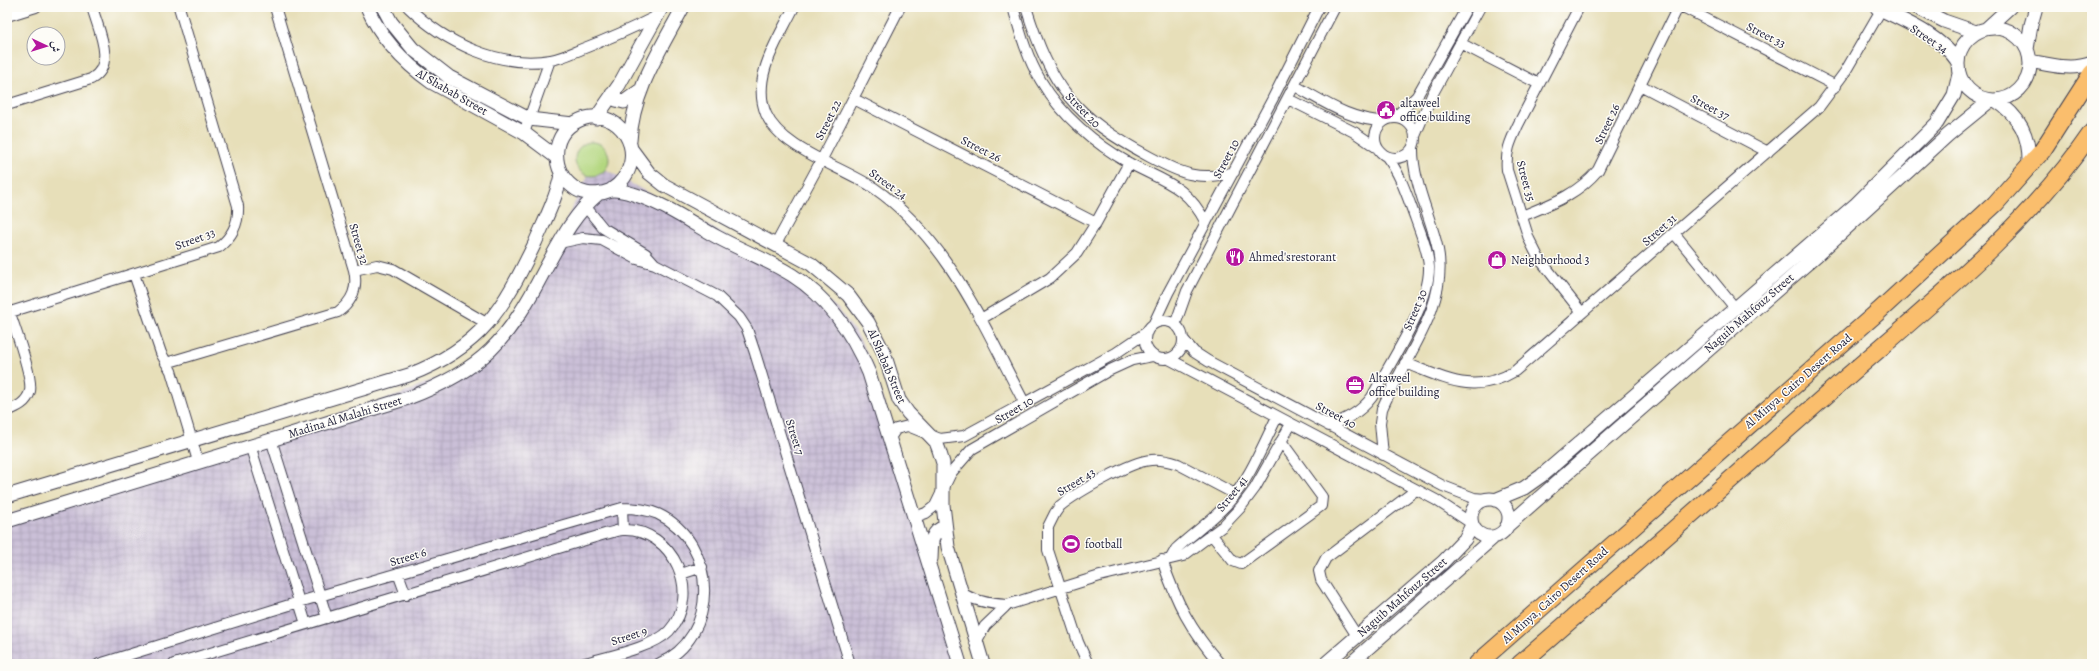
<svg xmlns="http://www.w3.org/2000/svg" width="2099" height="671" viewBox="0 0 2099 671" font-family="Alegreya,Amiri,serif">
  <style>
    .industrial { fill: url(#industrial-grid) }
    .grass { fill: #b3d77f; stroke: #6a7c5d }
    .lines { fill: none; stroke-linecap: round; stroke-linejoin: round }
    .minor-casing { stroke: #403e4e; stroke-width: 12 }
    .tertiary-casing { stroke: #403e4e; stroke-width: 15 }
    .trunk-casing { stroke: #403e4e; stroke-width: 19 }
    .minor { stroke: #fff; stroke-width: 10 }
    .tertiary { stroke: #fff; stroke-width: 13 }
    .trunk { stroke: #fabe6d; stroke-width: 17 }
    .labels { text-anchor: middle; stroke-width: 3; stroke-linejoin: round; paint-order: stroke }
    .street-label { font-size: 12px; fill: #22223b; stroke: #fdfcf7 }
    .poi-label { font-size: 12px; fill: #22223b; stroke: #fdfcf7; text-anchor: start }
  </style>
  <defs>
    <pattern id="industrial-grid" width="8" height="8" patternUnits="userSpaceOnUse"><rect width="8" height="8" fill="#cabfd7"/><path d="M0 4h8M4 0v8" fill="none" stroke="#ada4b9"/></pattern>
  </defs>
  <rect width="100%" height="100%" fill="#fdfcf7"/>
  <filter id="ink" filterUnits="userSpaceOnUse"><feTurbulence type="fractalNoise" baseFrequency=".025" numOctaves="2"/><feDisplacementMap in="SourceGraphic" scale="8" xChannelSelector="R" yChannelSelector="G"/><feConvolveMatrix kernelMatrix="1 2 1 2 8 2 1 2 1" color-interpolation-filters="sRGB"/></filter>
  <filter id="wash" filterUnits="userSpaceOnUse"><feTurbulence type="fractalNoise" baseFrequency=".012" numOctaves="4" result="noise"/><feDisplacementMap in="SourceGraphic" scale="16" xChannelSelector="R" yChannelSelector="G"/><feGaussianBlur stdDeviation="0.9" result="paint"/><feColorMatrix in="noise" values="0 0 0 0 0 0 0 0 0 0 0 0 0 0 0 0 0 1.4 0 .05"/><feComposite in="paint" operator="in"/></filter>
  <g filter="url(#wash)">
    <rect width="100%" height="100%" fill="#e7dfb9"/>
    <path class="industrial" d="M 594,163 L 803,278 L 839,310 L 858,336 L 871,361 L 963,664 L 7,664 L 7,515 L 399,395 L 449,374 L 472,359 L 503,333 L 531,292 Z"/>
    <path class="grass" d="M575 159a17 17 0 1 1 34 0a17 17 0 1 1-34 0Z"/>
  </g>
  <g filter="url(#ink)">
    <g class="lines">
      <g class="minor-casing">
        <path id="minor" d="M 408,7 C 444,42 499,69 551,60 C 562,58 572,53 582,49 C 608,39 633,28 657,16
          M 794,7 C 778,40 751,77 766,114 C 781,149 843,167 874,188 C 949,240 983,325 1025,404
          M 1013,7 C 1020,32 1027,58 1041,81 C 1061,115 1095,144 1129,163 C 1164,182 1186,184 1206,223
          M 1026,7 C 1051,88 1075,117 1150,157 C 1180,173 1199,182 1234,172
          M 1579,7 L 1518,125 C 1511,140 1505,152 1507,170 L 1529,239 L 1538,257 L 1582,313
          M 1683,7 L 1836,86
          M 7,16 L 36,7
          M 1460,43 L 1539,84
          M 1640,85 L 1768,152
          M 1295,86 C 1323,101 1351,121 1384,121
          M 854,99 L 1096,223
          M 1288,99 L 1354,132 L 1376,147
          M 7,105 L 91,79 C 117,65 98,29 92,7
          M1375 138a20 20 0 1 1 40 0a20 20 0 1 1-40 0Z
          M 1394,118 L 1417,96 L 1467,7
          M 524,133 L 550,60
          M 1415,136 L 1432,95 L 1480,7
          M 585,206 L 603,228 L 646,254 L 655,264
          M 1522,216 C 1551,204 1577,195 1598,170 L 1678,7
          M 1674,233 L 1735,308
          M 559,243 L 583,238 L 602,240 L 637,259 L 655,264 L 717,296 L 739,317 L 747,329 L 755,353 L 850,664
          M 776,244 L 822,159 L 900,7
          M 354,270 L 377,265 L 393,269 L 488,324
          M 134,274 L 161,353 L 171,371 L 198,461
          M 7,313 L 219,247 C 233,236 239,223 238,206 L 179,7
          M 981,319 L 1050,278 L 1077,253 L 1096,223 L 1129,163
          M1145 340a19 19 0 1 1 38 0a19 19 0 1 1-38 0Z
          M 1154,323 L 1168,293 L 1272,100 L 1319,7
          M 1175,325 L 1187,291 L 1335,7
          M 1183,339 L 1194,352 L 1208,361 L 1443,486 L 1474,498 L 1485,499
          M 1169,359 L 1436,500 L 1471,523
          M 166,363 L 338,312 C 353,301 358,288 354,270 L 275,7
          M 1405,363 C 1445,378 1474,396 1515,371 L 1819,107 L 1845,72 L 1881,10
          M 7,411 C 17,407 27,403 30,391 C 33,377 15,329 10,313
          M 1329,426 C 1346,419 1360,413 1372,397 C 1390,362 1430,305 1429,267 C 1428,250 1421,234 1415,217 C 1407,196 1401,175 1387,157
          M 890,438 L 896,429 L 908,426 L 940,439 L 964,436 L 1116,353 L 1147,332
          M 271,439 L 327,618
          M 250,445 L 306,624
          M 1383,455 L 1380,423 L 1382,409 C 1403,359 1449,307 1438,250 C 1431,216 1412,182 1413,146
          M 622,508 L 623,530
          M 915,517 L 926,513 L 935,506 L 951,473 L 972,449 L 1108,371 L 1132,360 L 1152,356
          M 1211,534 L 1233,561 L 1241,564 L 1321,506 L 1322,497 L 1281,441
          M 1171,558 L 1176,549 C 1193,533 1213,520 1229,502 C 1250,478 1263,445 1277,417
          M 1162,560 C 1177,604 1190,629 1220,664
          M 398,573 L 406,595
          M 681,574 L 702,567
          M 962,593 C 975,602 992,604 1007,605
          M 1357,636 L 1321,580 L 1319,571 L 1326,558 L 1416,490
          M 976,642 L 985,626 L 1007,605 L 1100,576 L 1183,556 L 1223,526 L 1240,508 L 1255,488 L 1291,424
          M 99,664 L 299,602 L 622,508 C 634,508 646,509 658,514 C 718,542 721,638 658,664
          M 174,664 L 605,534 C 611,533 617,530 623,530 C 673,528 703,594 669,631 C 653,648 605,657 582,664
          M 1088,664 L 1078,642 L 1048,550 L 1048,527 L 1055,513 L 1060,506 C 1076,493 1131,461 1151,460 C 1161,459 1169,461 1178,464 L 1235,494"/>
      </g>
      <g class="tertiary-casing">
        <path id="tertiary" d="M 367,7 C 381,39 403,62 431,82 L 524,133 L 556,157
          M 383,7 L 391,22 L 413,49 L 449,77 L 529,119 L 573,124
          M 1876,7 C 1904,21 1940,35 1958,62
          M 1916,7 L 1944,21 L 1976,32
          M1958 64a36 36 0 1 1 72 0a36 36 0 1 1-72 0Z
          M 1987,28 L 2010,7
          M 2027,49 L 2031,25 L 2036,7
          M 2030,61 C 2051,65 2072,71 2092,63
          M 612,94 L 616,100 L 624,102 L 639,91
          M 1995,100 C 2020,116 2030,136 2029,165
          M 596,118 L 619,85 L 662,7
          M 630,141 C 632,92 661,49 683,7
          M 632,150 L 649,173 L 664,185 L 811,264 L 848,295 L 868,322 L 884,353 L 899,400 L 908,413 L 936,442 L 939,450 L 943,463 L 943,505 L 948,547 L 983,664
          M 611,190 C 657,159 617,97 574,123 C 550,138 552,171 573,187 C 580,193 592,195 601,193 C 605,193 609,190 613,190 C 619,190 627,192 633,194 C 663,203 690,222 717,237 C 741,250 768,260 792,275 C 828,298 853,334 869,373 L 960,664
          M 7,496 L 409,375 C 482,347 503,309 535,243 C 545,220 556,199 561,175
          M1471 518a19 19 0 1 1 38 0a19 19 0 1 1-38 0Z
          M 1495,500 L 1524,488 L 1541,476 L 1855,205 L 1937,123 L 1954,95 L 1959,74
          M 7,521 L 408,398 C 483,370 508,340 544,271 C 560,242 573,215 598,194
          M 1507,526 L 1818,254 L 1948,135 L 1991,100
          M 931,559 C 932,546 929,531 945,527
          M 1325,664 L 1443,562 L 1465,539 L 1472,525
          M 1350,664 L 1494,537"/>
      </g>
      <g class="trunk-casing">
        <path id="trunk" d="M 1477,664 L 1879,311 L 1995,204 L 2042,151 L 2092,73
          M 1520,664 C 1630,569 1739,472 1848,376 C 1934,301 2028,226 2092,132"/>
      </g>
      <use href="#minor" class="minor"/>
      <use href="#tertiary" class="tertiary"/>
      <use href="#trunk" class="trunk"/>
    </g>
  </g>
  <defs>
    <g id="civic-disc" transform="scale(1)"><circle r="9.5" fill="#b5179e" stroke="#fdfcf7"/><path d="M-.6-6.5H3V-4.5H.6V-3L4-1V1h2V6H-6V1h2V-1L-.6-3ZM-1.2 2.5V6h2.4V2.5Z" fill="#fff"/></g>
    <g id="restaurant-disc" transform="scale(1)"><circle r="9.5" fill="#b5179e" stroke="#fdfcf7"/><path d="M-5-6h1v4h1v-4h1v4h1v-4h1v5L-1.5 .5V6h-2V.5L-5-1ZM5-6V6H3V1.5H1.5Q1.5-4 5-6Z" fill="#fff"/></g>
    <g id="shop-disc" transform="scale(1)"><circle r="9.5" fill="#b5179e" stroke="#fdfcf7"/><path d="M-5-2.5h2.3a2.7 3.5 0 0 1 5.4 0H5L5.5 6h-11ZM-1.5-2.5h3a1.5 2.3 0 0 0-3 0Z" fill="#fff"/></g>
    <g id="office-disc" transform="scale(1)"><circle r="9.5" fill="#b5179e" stroke="#fdfcf7"/><path d="M-6-3h4V-5.5h4V-3h4V5H-6ZM-1-4.5V-3h2v-1.5ZM-6 0V1H6V0Z" fill="#fff"/></g>
    <g id="stadium-disc" transform="scale(1)"><circle r="9.5" fill="#b5179e" stroke="#fdfcf7"/><path d="M0-5a6.5 5 0 1 0 0 10a6.5 5 0 1 0 0-10ZM-3.5-1.8h7v3.6h-7Z" fill="#fff"/></g>
  </defs>
  <g fill-rule="evenodd">
    <use href="#civic-disc" x="1386" y="110"/>
    <use href="#restaurant-disc" x="1235" y="257"/>
    <use href="#shop-disc" x="1497" y="260"/>
    <use href="#office-disc" x="1355" y="385"/>
    <use href="#stadium-disc" x="1071" y="544"/>
  </g>
  <g class="labels">
    <g class="street-label">
      <text transform="translate(1766 35) rotate(27)" y="4">Street 33</text>
      <text transform="translate(1929 39) rotate(34)" y="4">Street 34</text>
      <text transform="translate(452 92) rotate(30)" y="4">Al Shabab Street</text>
      <text transform="translate(1710 107) rotate(28)" y="4">Street 37</text>
      <text transform="translate(1083 110) rotate(46)" y="4">Street 20</text>
      <text transform="translate(828 120) rotate(-63)" y="4">Street 22</text>
      <text transform="translate(1607 124) rotate(-64)" y="4">Street 26</text>
      <text transform="translate(981 149) rotate(27)" y="4">Street 26</text>
      <text transform="translate(1226 159) rotate(-62)" y="4">Street 10</text>
      <text transform="translate(1526 181) rotate(75)" y="4">Street 35</text>
      <text transform="translate(888 184) rotate(36)" y="4">Street 24</text>
      <text transform="translate(1659 230) rotate(-41)" y="4">Street 31</text>
      <text transform="translate(195 239) rotate(-20)" y="4">Street 33</text>
      <text transform="translate(359 244) rotate(74)" y="4">Street 32</text>
      <text transform="translate(1415 310) rotate(-67)" y="4">Street 30</text>
      <text transform="translate(1749 313) rotate(-41)" y="4">Naguib Mahfouz Street</text>
      <text transform="translate(887 366) rotate(67)" y="4">Al Shabab Street</text>
      <text transform="translate(1798 381) rotate(-41)" y="4">Al Minya, Cairo Desert Road</text>
      <text transform="translate(1014 410) rotate(-30)" y="4">Street 10</text>
      <text transform="translate(1336 415) rotate(28)" y="4">Street 40</text>
      <text transform="translate(345 417) rotate(-17)" y="4">Madina Al Malahi Street</text>
      <text transform="translate(795 437) rotate(73)" y="4">Street 7</text>
      <text transform="translate(1076 482) rotate(-31)" y="4">Street 43</text>
      <text transform="translate(1232 494) rotate(-51)" y="4">Street 41</text>
      <text transform="translate(408 557) rotate(-17)" y="4">Street 6</text>
      <text transform="translate(1555 595) rotate(-42)" y="4">Al Minya, Cairo Desert Road</text>
      <text transform="translate(1402 597) rotate(-41)" y="4">Naguib Mahfouz Street</text>
      <text transform="translate(629 636) rotate(-18)" y="4">Street 9</text>
    </g>
    <g class="poi-label">
      <text x="1400" y="107">altaweel<tspan x="1400" dy="14">office building</tspan></text>
      <text x="1249" y="261">Ahmed'srestorant</text>
      <text x="1511" y="264">Neighborhood 3</text>
      <text x="1369" y="382">Altaweel<tspan x="1369" dy="14">office building</tspan></text>
      <text x="1085" y="548">football</text>
    </g>
  </g>
  <rect width="2099" height="671" fill="none" stroke="#fdfcf7" stroke-width="24"/>
  <g transform="translate(46 46) rotate(94)"><circle r="19" fill="#fdfcf7" stroke="#a5a5ac"/>
  <path d="M0-3L7 15L0 10L-7 15Z" fill="#b5179e"/>
  <text y="-6" font-size="11" font-weight="bold" text-anchor="middle" fill="#22223b">ش</text>
  </g>
</svg>
